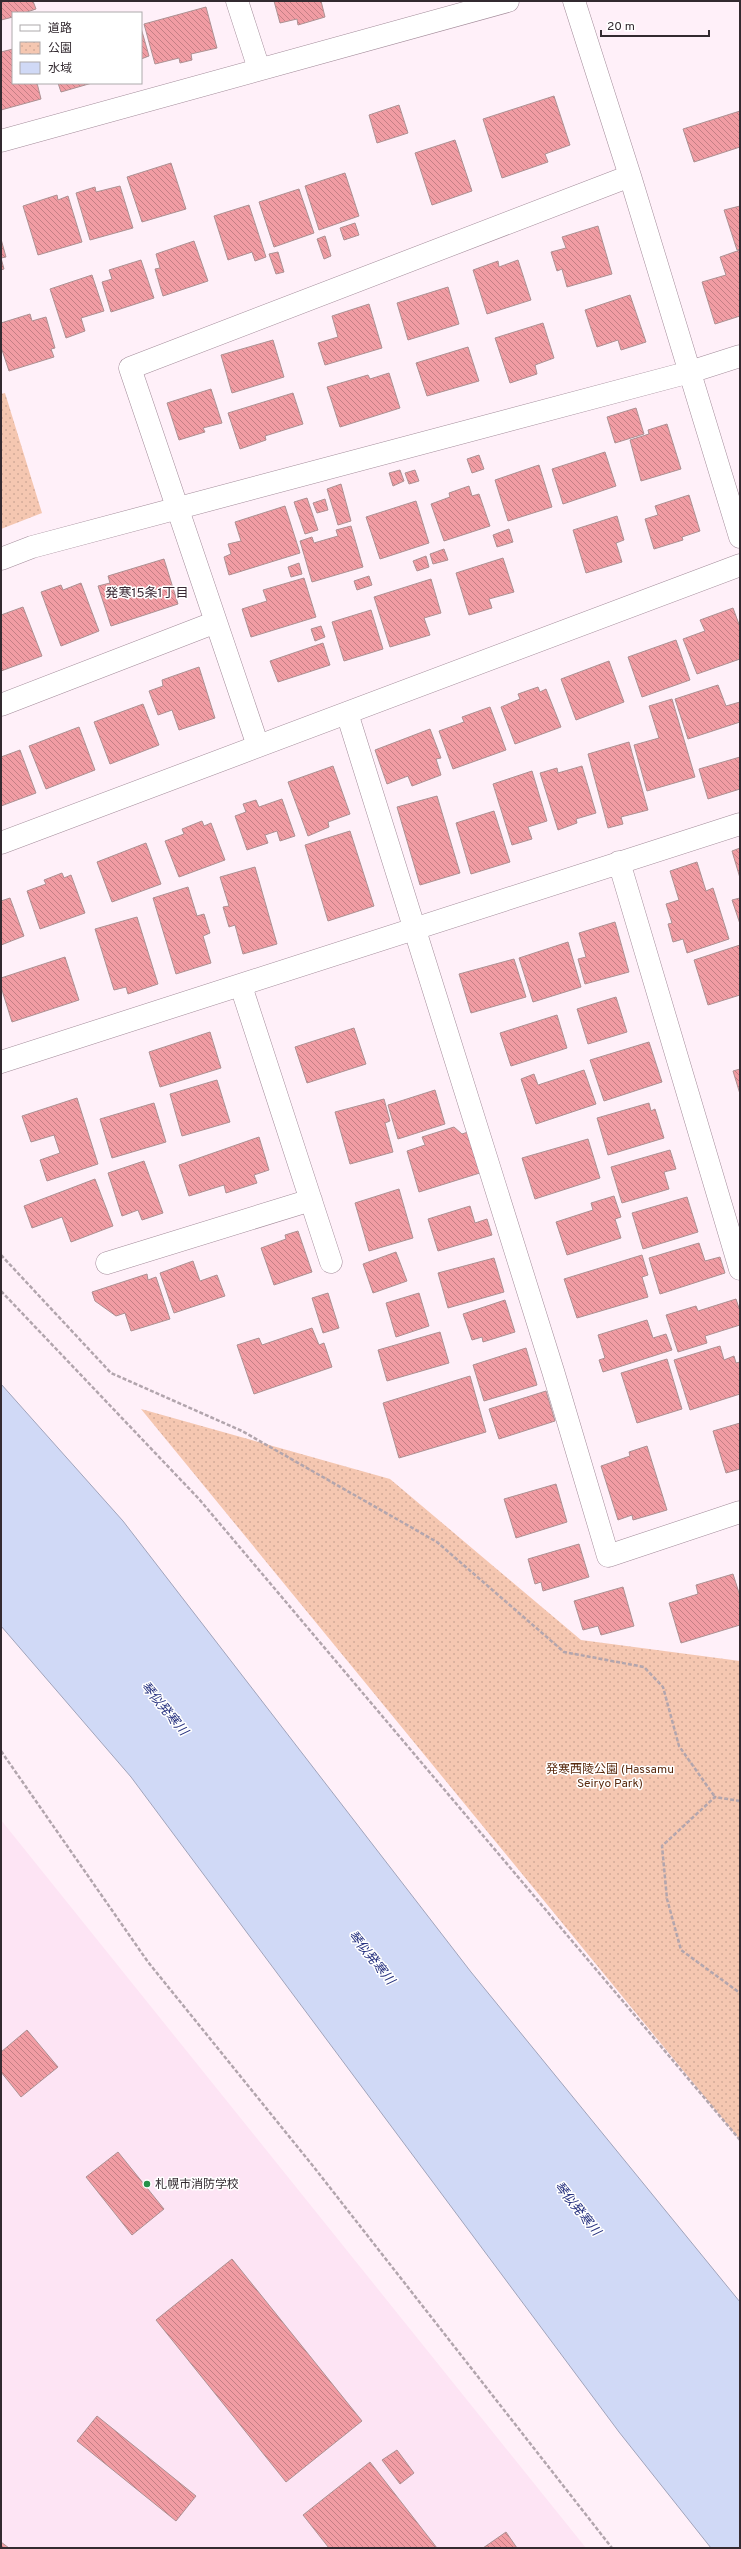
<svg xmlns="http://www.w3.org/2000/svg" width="741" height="2549" viewBox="0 0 741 2549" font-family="Overpass,'Noto Sans JP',sans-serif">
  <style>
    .built { fill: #fde4f4 }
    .park { fill: url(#park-dots) }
    .water { fill: #d0d9f6; stroke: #a1a4bb }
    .building { fill: url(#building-back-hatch); stroke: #ad9193 }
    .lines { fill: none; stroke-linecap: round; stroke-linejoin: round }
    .minor-casing { stroke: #a28b99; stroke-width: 23 }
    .path { stroke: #b2a5ad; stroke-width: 2.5; stroke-dasharray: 4 2; stroke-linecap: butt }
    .minor { stroke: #fff; stroke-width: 22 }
    .poi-dot { fill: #269149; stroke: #fff; stroke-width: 1.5 }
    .labels { text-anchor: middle; stroke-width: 3; stroke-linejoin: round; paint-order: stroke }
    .park-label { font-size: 12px; fill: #592a0e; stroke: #fff }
    .poi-label { font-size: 12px; fill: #332a30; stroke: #fff; text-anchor: start }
    .neighbourhood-label { font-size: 13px; fill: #392733; stroke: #fff }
    .water-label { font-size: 13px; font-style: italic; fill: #25307e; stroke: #fff }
  </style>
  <defs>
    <pattern id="park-dots" width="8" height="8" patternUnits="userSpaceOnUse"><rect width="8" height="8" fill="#f5c7b1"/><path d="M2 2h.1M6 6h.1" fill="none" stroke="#d2ab99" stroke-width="1.8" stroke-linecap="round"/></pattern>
    <pattern id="building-back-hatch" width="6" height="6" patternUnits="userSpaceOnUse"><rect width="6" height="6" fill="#f19ca3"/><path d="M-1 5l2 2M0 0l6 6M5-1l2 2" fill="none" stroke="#c47f85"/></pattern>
  </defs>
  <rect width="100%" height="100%" fill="#fff0f9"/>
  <path class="built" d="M 1,1820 L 586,2548 L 1,2548 Z"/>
  <path class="park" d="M 5,393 L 42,513 L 1,529 L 1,394 Z
    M 141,1409 L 390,1479 L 581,1640 L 740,1661 L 740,2140 Z"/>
  <path class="water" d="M 1,1384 L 123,1521 L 471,1972 L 740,2302 L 740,2548 L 711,2548 L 619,2432 L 131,1777 L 1,1626 Z"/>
  <path class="building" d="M 1,1 L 33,1 L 36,9 L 24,13 L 13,13 L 13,17 L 1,20 Z
    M 274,1 L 321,1 L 325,17 L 298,25 L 297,19 L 280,23 Z
    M 206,7 L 217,48 L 191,54 L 192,60 L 180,63 L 179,58 L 155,64 L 144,24 Z
    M 141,28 L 149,56 L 141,59 Z
    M 13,49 L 13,83 L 37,83 L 41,99 L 1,110 L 1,52 Z
    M 58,83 L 92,83 L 61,92 Z
    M 554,96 L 570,145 L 545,154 L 548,162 L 502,178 L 483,119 Z
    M 399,105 L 408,133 L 377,143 L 369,115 Z
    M 740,111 L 740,147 L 694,162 L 683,129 Z
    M 455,140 L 472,191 L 432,205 L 415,153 Z
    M 171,163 L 186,209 L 142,222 L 127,177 Z
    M 345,173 L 359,216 L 319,230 L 305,186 Z
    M 120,186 L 133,228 L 90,240 L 76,193 L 95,187 L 96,192 Z
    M 299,189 L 314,233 L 274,247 L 259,202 Z
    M 57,195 L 58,200 L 68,196 L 82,242 L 38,255 L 23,206 Z
    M 249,205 L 266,257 L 255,261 L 252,252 L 228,260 L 214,216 Z
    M 740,206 L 740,249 L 737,250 L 724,210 Z
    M 355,223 L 359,235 L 344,240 L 340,228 Z
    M 598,226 L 612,274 L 567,287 L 562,269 L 557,271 L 551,252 L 566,248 L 562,237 Z
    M 325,236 L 331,256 L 324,259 L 317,239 Z
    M 1,239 L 6,257 L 1,258 L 4,269 L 1,270 Z
    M 194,241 L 208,281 L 163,296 L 155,269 L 160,268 L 156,254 Z
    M 740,250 L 740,316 L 715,324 L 702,282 L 726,275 L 720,257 Z
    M 278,252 L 284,272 L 276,274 L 269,254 Z
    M 141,260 L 154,298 L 111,312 L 102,282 L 112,279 L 109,270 Z
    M 518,260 L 531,300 L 487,314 L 473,270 L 498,261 L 499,267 Z
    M 92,275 L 104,311 L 81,318 L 85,331 L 66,338 L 50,289 Z
    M 448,287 L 459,324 L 408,340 L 397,303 Z
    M 630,295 L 646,342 L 621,350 L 618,340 L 597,347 L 585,310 Z
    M 369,304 L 382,348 L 325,365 L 318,343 L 338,337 L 332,316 Z
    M 30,314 L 32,321 L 46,317 L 55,348 L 51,349 L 54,357 L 9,371 L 1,347 L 1,323 Z
    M 543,323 L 554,358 L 535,365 L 537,374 L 510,383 L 495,338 Z
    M 273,340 L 284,377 L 232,393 L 221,355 Z
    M 468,347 L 479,381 L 427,396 L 416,363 Z
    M 389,373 L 400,408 L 340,427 L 327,387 L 368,375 L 370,379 Z
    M 211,389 L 222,423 L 203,428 L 205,432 L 179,440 L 167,403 Z
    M 293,393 L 303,424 L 265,436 L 266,440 L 240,449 L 228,413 Z
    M 636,408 L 644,434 L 615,443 L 607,417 Z
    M 667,424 L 681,469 L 641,481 L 630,440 L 649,434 L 648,430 Z
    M 605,452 L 616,486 L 563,504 L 552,469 Z
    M 479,455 L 484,469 L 472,473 L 467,459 Z
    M 539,465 L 552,507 L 508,521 L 495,480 Z
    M 400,470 L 404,481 L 393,486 L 389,473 Z
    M 415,470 L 419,481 L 409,484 L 405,473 Z
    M 341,484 L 351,521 L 338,525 L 327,489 Z
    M 469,486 L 472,496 L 479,494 L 490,526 L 444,541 L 431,504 L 450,497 L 449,493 Z
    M 689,495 L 700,531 L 682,537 L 683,540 L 654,549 L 645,519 L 658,515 L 655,506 Z
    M 307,498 L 318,530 L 305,534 L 294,502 Z
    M 325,499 L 328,510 L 317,513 L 313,503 Z
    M 416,501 L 429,543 L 380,559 L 366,517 Z
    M 285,506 L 300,553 L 229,575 L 224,557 L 231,554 L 228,544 L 241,541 L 235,522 Z
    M 617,516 L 624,540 L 616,543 L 622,562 L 586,573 L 573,530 Z
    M 351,526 L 363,567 L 312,582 L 300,541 L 312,537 L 314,543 L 338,536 L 336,530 Z
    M 509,529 L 513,542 L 497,547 L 493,535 Z
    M 444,549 L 448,560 L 433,564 L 430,554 Z
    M 426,556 L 429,567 L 417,571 L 413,561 Z
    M 503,558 L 514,592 L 489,599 L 492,608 L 469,615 L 456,573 Z
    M 164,559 L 178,604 L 111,626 L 98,586 L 110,583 L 108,576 Z
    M 299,563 L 302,574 L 291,577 L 288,567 Z
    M 369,576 L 372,585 L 357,590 L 354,581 Z
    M 304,578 L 316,617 L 251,637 L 242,609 L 267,601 L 263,590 Z
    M 431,579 L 441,613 L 424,618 L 430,635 L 390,647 L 374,597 Z
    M 81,583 L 99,631 L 61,646 L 41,592 L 61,585 L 63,590 Z
    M 23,607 L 42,656 L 1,671 L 1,615 Z
    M 733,608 L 740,627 L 740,659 L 697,674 L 683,639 L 705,631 L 700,620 Z
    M 371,610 L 383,649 L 344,661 L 332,622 Z
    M 321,626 L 325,637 L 315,641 L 311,629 Z
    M 676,640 L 690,680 L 642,697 L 628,657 Z
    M 323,643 L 330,665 L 278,682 L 270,661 Z
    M 609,661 L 624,702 L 576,720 L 561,679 Z
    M 199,667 L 215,718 L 179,730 L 172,710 L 158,715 L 149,691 L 163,686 L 162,680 Z
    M 718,685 L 726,706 L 740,702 L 740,722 L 688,739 L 675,699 Z
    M 538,687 L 540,692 L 546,689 L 561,727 L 515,744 L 501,707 L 520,699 L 518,694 Z
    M 672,699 L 695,777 L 647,791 L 634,745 L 659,738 L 649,706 Z
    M 143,704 L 159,745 L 110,764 L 94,722 Z
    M 490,707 L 506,750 L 453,769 L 439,731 L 464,722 L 462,717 Z
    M 79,727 L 95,770 L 46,789 L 29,746 Z
    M 430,729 L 441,758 L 436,759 L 441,775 L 412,786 L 408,776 L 387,784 L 375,750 Z
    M 629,742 L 648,810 L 621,817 L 623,824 L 608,828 L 588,754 Z
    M 20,750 L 36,793 L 1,806 L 1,757 Z
    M 740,757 L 740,789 L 708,799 L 699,769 Z
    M 333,766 L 350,814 L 328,822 L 329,827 L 308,836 L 288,782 Z
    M 582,766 L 596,813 L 576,819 L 577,823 L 558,830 L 540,773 L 557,768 L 558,773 Z
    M 532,771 L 547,821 L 528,827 L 532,839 L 512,845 L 493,784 Z
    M 437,796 L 460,873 L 420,885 L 397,807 Z
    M 282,799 L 295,836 L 280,841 L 277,831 L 265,835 L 268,843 L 247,850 L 235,816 L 246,812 L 243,804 L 256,800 L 259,807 Z
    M 494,811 L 510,862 L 471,874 L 456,823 Z
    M 202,821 L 204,826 L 211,823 L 225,860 L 179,877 L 165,841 L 184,834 L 182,829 Z
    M 350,831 L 374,906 L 328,921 L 305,845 Z
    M 146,843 L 161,884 L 112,902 L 97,862 Z
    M 740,848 L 740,878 L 732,851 Z
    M 697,862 L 706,891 L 713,888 L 729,939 L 687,953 L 683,939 L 673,942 L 668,924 L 672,923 L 666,904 L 679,900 L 670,871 Z
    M 255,867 L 277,944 L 243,954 L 235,925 L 229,927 L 223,907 L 229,906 L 220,877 Z
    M 62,873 L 64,878 L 71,875 L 85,913 L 40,929 L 27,891 L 46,884 L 44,880 Z
    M 188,887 L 197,916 L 204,914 L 210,933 L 203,936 L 211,963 L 176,974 L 153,898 Z
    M 10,898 L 24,936 L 1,945 L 1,901 Z
    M 740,898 L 740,924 L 732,900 Z
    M 137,917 L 158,984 L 128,994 L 126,987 L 114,990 L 95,929 Z
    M 615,922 L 629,972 L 585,984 L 578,959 L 586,957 L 579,933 Z
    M 568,942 L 581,987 L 533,1002 L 519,958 Z
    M 740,945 L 740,995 L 708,1005 L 694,960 Z
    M 65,957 L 79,1000 L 12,1022 L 1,987 L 1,978 Z
    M 514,959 L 526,997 L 471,1013 L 459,974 Z
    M 616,997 L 627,1032 L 588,1044 L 577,1009 Z
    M 557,1015 L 567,1048 L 511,1066 L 500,1033 Z
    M 354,1028 L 366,1064 L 307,1083 L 295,1047 Z
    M 210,1032 L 221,1068 L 160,1087 L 149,1052 Z
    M 649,1042 L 662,1082 L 604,1101 L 590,1060 Z
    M 740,1069 L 740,1094 L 733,1071 Z
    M 584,1070 L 596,1104 L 536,1124 L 521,1079 L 534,1074 L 538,1085 Z
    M 217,1080 L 230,1122 L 182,1136 L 170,1094 Z
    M 435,1090 L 445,1124 L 398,1139 L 388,1105 Z
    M 77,1098 L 98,1164 L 47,1181 L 40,1160 L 60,1153 L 54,1135 L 31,1142 L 22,1116 Z
    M 384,1099 L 390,1121 L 385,1123 L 393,1152 L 350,1164 L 335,1112 Z
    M 154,1103 L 166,1142 L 112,1158 L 100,1119 Z
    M 649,1103 L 651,1111 L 655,1109 L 664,1138 L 608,1155 L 597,1118 Z
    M 454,1127 L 462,1134 L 471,1131 L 483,1172 L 419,1192 L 407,1151 L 425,1145 L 422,1137 Z
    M 259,1137 L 269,1170 L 254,1175 L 257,1183 L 226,1193 L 224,1185 L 189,1196 L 179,1165 Z
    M 588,1139 L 600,1178 L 535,1199 L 522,1158 Z
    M 670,1150 L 676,1169 L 664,1172 L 669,1189 L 622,1203 L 611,1167 Z
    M 144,1161 L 163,1213 L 142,1220 L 138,1210 L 122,1216 L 108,1173 Z
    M 95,1179 L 113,1226 L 71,1242 L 62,1217 L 32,1228 L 24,1206 Z
    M 399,1189 L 413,1238 L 369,1251 L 355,1203 Z
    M 614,1196 L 621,1217 L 615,1219 L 621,1238 L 567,1255 L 556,1222 L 593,1210 L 591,1203 Z
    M 687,1197 L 698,1232 L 643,1249 L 632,1213 Z
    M 470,1206 L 475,1223 L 487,1219 L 492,1235 L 438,1251 L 428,1219 Z
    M 298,1231 L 312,1272 L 274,1285 L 261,1248 L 286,1239 L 285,1235 Z
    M 699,1243 L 705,1261 L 720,1257 L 725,1273 L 660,1294 L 649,1258 Z
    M 396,1252 L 407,1281 L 373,1293 L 363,1264 Z
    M 642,1255 L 648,1275 L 642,1277 L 648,1297 L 577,1318 L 564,1279 Z
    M 494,1258 L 504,1292 L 448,1308 L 438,1273 Z
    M 193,1261 L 200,1281 L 217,1275 L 225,1296 L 174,1313 L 160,1273 Z
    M 147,1274 L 148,1280 L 156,1277 L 170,1319 L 131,1331 L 125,1313 L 116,1316 L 95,1301 L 92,1292 Z
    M 328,1293 L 339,1328 L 323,1333 L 312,1298 Z
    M 419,1293 L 429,1326 L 396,1337 L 386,1303 Z
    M 736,1299 L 740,1311 L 740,1325 L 705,1336 L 707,1343 L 678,1352 L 666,1315 L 696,1306 L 698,1311 Z
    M 505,1300 L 515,1332 L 483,1342 L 482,1337 L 472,1340 L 463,1314 Z
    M 647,1320 L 653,1338 L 666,1334 L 672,1350 L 603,1372 L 599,1360 L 605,1358 L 598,1335 Z
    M 312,1328 L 319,1345 L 324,1343 L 332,1367 L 254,1394 L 237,1345 L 259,1338 L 262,1345 Z
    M 440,1332 L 449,1363 L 387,1381 L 378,1350 Z
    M 720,1346 L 724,1360 L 734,1356 L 736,1363 L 740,1362 L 740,1394 L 690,1410 L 674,1360 Z
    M 526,1348 L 537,1385 L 484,1401 L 473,1365 Z
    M 667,1359 L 682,1409 L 637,1423 L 621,1373 Z
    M 470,1376 L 486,1432 L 399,1458 L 383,1403 Z
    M 546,1391 L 555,1421 L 499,1439 L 489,1409 Z
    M 740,1423 L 740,1469 L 726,1473 L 713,1431 Z
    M 647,1446 L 667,1510 L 633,1520 L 632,1515 L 618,1520 L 601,1466 L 630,1456 L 629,1452 Z
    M 556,1484 L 567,1522 L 516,1538 L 504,1499 Z
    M 579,1544 L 589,1577 L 543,1591 L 541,1582 L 535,1584 L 528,1559 Z
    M 733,1574 L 740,1596 L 740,1625 L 681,1643 L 669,1603 L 698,1594 L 696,1585 Z
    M 623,1587 L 634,1626 L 601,1635 L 598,1626 L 583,1630 L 574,1601 Z
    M 27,2030 L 58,2067 L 21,2097 L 1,2072 L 1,2052 Z
    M 118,2152 L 164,2209 L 132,2235 L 86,2177 Z
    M 232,2259 L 362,2421 L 286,2482 L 156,2320 Z
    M 97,2416 L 196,2496 L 176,2521 L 77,2441 Z
    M 397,2450 L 414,2473 L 400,2484 L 382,2460 Z
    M 370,2462 L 437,2548 L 329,2548 L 303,2515 Z
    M 506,2532 L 517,2548 L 483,2548 Z
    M 1,2542 L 9,2548 L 1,2548 Z"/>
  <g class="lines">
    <g class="minor-casing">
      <path id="minor" d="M 237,1 L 259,69
        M 574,1 L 630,176 L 740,537
        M 1,141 L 508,1
        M 1,559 L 32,547 L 690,372 L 740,356
        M 1,705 L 216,622
        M 347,713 L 553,1371 L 608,1556 L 740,1512
        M 258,746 L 130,368 L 630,176
        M 1,843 L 740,565
        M 619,862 L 740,1269
        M 241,986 L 331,1262
        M 1,1062 L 740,824
        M 107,1263 L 311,1200"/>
    </g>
    <path class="path" d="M 1,1255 L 111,1373 L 242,1431 L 437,1542 L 564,1652 L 644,1667 L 663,1687 L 679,1746 L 715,1797
      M 1,1291 L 199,1499 L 740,2140
      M 1,1751 L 148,1962 L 313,2166 L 612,2548
      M 740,1801 L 715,1797 L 662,1846 L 667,1899 L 681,1950 L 740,1993"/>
    <use href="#minor" class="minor"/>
  </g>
  <circle class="poi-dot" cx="147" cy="2184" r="4"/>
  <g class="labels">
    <g class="park-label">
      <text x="610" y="1773">発寒西陵公園 (Hassamu<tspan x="610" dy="14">Seiryo Park)</tspan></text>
    </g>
    <g class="poi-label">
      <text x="155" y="2188">札幌市消防学校</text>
    </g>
    <g class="neighbourhood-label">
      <text x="147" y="597">発寒15条1丁目</text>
    </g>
    <g class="water-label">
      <text transform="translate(165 1708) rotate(50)" y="5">琴似発寒川</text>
      <text transform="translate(372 1957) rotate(51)" y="5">琴似発寒川</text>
      <text transform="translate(578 2208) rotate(51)" y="5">琴似発寒川</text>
    </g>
  </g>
  <rect width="741" height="2549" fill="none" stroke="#332a30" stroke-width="4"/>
  <rect x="12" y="12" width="130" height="72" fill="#ffffff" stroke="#adaaac"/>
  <rect x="20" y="25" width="20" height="6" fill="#ffffff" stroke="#adaaac"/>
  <text x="48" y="32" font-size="12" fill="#332a30">道路</text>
  <rect x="20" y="42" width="20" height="12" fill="url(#park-dots)" stroke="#adaaac"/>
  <text x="48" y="52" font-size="12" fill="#332a30">公園</text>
  <rect x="20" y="62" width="20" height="12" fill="#d0d9f6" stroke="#adaaac"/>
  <text x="48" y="72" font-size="12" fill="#332a30">水域</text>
  <path d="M601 30v6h108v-6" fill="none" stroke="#332a30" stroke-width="2"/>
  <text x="607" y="30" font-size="12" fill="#332a30" stroke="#ffffff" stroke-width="3" paint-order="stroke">20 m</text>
</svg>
